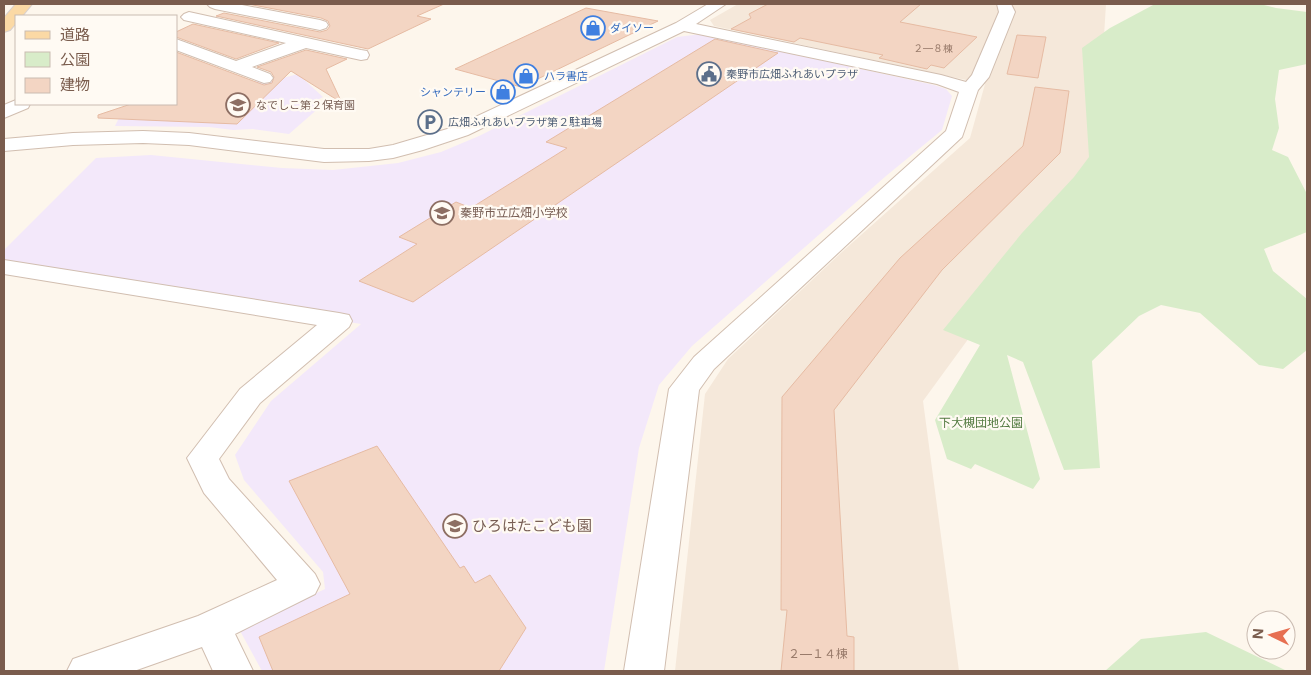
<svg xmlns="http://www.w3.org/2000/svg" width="1311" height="675" viewBox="0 0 1311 675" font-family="Inter,'Noto Sans JP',sans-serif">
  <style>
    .residential { fill: #f5e8da }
    .education { fill: #f3e8fa }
    .green { fill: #d8ecc9 }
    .building { fill: #f3d5c3; stroke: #e6bba3 }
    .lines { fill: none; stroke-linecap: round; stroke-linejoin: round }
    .minor-casing { stroke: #d1beb0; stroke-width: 2 }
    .major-casing { stroke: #dad1cd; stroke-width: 2 }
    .minor { fill: #fff; fill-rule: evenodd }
    .major { fill: #fbd9a5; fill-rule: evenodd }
    .labels { text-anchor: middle; stroke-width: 4.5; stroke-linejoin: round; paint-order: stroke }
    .number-label { font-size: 10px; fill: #987a6a }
    .far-shop-label { font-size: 11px; fill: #366cbe; stroke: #fffaf3; text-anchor: start }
    .far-service-label { font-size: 11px; fill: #4e5e75; stroke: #fffaf3; text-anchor: start }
    .far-education-label { font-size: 11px; fill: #785e54; stroke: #fffaf3; text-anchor: start }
    .education-label { font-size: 12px; fill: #785e54; stroke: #fffaf3; text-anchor: start }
    .park-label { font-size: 12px; fill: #537a41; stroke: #fffaf3 }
    .near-number-label { font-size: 12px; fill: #987a6a }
    .near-education-label { font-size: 15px; fill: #785e54; stroke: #fffaf3; text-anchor: start }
  </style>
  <rect width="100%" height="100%" fill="#fdf6ec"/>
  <path class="residential" d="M 738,4 L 1106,4 L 1096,164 L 923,401 L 959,671 L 675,671 L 705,394 L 728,359 L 843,251 L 970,138 L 985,84 L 714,26 L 710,20 Z"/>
  <path class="education" d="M 701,34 L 934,85 L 946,89 L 952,96 L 942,130 L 886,176 L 692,346 L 659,385 L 639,448 L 604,671 L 262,671 L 239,629 L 325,589 L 323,572 L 244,480 L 235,455 L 271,401 L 361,324 L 4,267 L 4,250 L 96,158 L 151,155 L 282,168 L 333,170 L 398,163 L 441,152 L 479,136 L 677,37 Z
    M 298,74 L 323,97 L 317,100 L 320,107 L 289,134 L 253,129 L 233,130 L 209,127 L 115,126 L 119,118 L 140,110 L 163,104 L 176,104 L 219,90 L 279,76 L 283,78 Z"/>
  <path class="green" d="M 1155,4 L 1260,4 L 1276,8 L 1307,12 L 1307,64 L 1279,70 L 1275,99 L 1279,128 L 1272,150 L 1288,157 L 1307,194 L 1307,232 L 1264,249 L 1273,271 L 1307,299 L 1307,350 L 1283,369 L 1259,365 L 1200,313 L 1161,305 L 1139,316 L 1092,361 L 1100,468 L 1064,470 L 1023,362 L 1007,355 L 1040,479 L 1033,489 L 975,464 L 971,469 L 947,459 L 935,420 L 980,345 L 943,330 L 1022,233 L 1074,177 L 1089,157 L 1082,48 L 1110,28 Z
    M 1206,632 L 1287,671 L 1105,671 L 1141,639 Z"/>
  <path class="building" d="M 248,4 L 444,4 L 417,16 L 431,19 L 368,49 L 216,16 L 224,13 L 320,32 L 327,30 L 330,26 L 328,21 L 321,18 Z
    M 768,4 L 921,4 L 900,22 L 977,37 L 944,68 L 931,65 L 927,69 L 879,58 L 883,55 L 800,38 L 794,42 L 731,29 L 751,18 L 749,14 Z
    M 586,8 L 658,21 L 521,87 L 455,69 Z
    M 193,24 L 279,43 L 236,59 L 176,37 L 176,32 Z
    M 1017,35 L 1046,37 L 1038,78 L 1007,74 Z
    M 715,39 L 778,53 L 413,302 L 359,281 L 417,244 L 399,237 L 456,202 L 471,208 L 567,148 L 546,142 Z
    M 306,50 L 347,59 L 326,69 L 342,103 L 291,71 L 237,124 L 98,118 L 98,115 L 131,104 L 176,104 L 176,52 L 264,85 L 272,83 L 274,77 L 271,72 L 257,67 Z
    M 1035,87 L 1069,91 L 1060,153 L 942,270 L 834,410 L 847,636 L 854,637 L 854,671 L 781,671 L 787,610 L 781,610 L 782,397 L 900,258 L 1023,146 Z
    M 377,446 L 460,568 L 464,566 L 475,583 L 490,575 L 526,628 L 499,671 L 273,671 L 259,637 L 350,594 L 289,481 Z"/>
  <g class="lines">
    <g class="minor-casing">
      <path id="minor" d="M 207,4 L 237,4 L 320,20 L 326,22 L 328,25 L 326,28 L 320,30 L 215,9 L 210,7 Z
        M 708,4 L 726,4 L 696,24 L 941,75 L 966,82 L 972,75 L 999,12 L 997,4 L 1011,4 L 1015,12 L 989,77 L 978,90 L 962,137 L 714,369 L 699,390 L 664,671 L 624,671 L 669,389 L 694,357 L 946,131 L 959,92 L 937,84 L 684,31 L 468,135 L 423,150 L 393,158 L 369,161 L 324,162 L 189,145 L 143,143 L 73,145 L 4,151 L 4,139 L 73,133 L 143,131 L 189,133 L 324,149 L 369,149 L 393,145 L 454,127 L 676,23 Z
        M 189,12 L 361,50 L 367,51 L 369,55 L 367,59 L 361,60 L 306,48 L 252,67 L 270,74 L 273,78 L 270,82 L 264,83 L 176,50 L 176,39 L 236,61 L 286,43 L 184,20 L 181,17 L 184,14 Z
        M 16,100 L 16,104 L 30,104 L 28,108 L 4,118 L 4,105 Z
        M 4,260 L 339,313 L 349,315 L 352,321 L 349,327 L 260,403 L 219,459 L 229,479 L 315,574 L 320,584 L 315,594 L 235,634 L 253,671 L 213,671 L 202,647 L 134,671 L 67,671 L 73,659 L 198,616 L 277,580 L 204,493 L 187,458 L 240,389 L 317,325 L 4,274 Z"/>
    </g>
    <g class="major-casing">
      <path id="major" d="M 16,4 L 32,4 L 22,16 L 16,16 L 16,23 L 10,30 L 4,32 L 4,18 Z"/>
    </g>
    <use href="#minor" class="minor"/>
    <use href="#major" class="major"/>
  </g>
  <defs>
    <g id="shop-ring" transform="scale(1.25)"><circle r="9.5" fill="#fffaf3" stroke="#3f7fe0" stroke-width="1.5"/><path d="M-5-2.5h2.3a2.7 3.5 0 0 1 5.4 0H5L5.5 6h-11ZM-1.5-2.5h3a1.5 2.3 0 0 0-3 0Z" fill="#3f7fe0"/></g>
    <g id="civic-ring" transform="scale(1.25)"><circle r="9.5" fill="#fffaf3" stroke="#5c6f8a" stroke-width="1.5"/><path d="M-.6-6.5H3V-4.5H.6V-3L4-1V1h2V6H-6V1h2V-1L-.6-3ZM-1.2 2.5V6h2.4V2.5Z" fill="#5c6f8a"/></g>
    <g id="school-ring" transform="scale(1.25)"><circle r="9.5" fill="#fffaf3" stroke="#8d6e63" stroke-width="1.5"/><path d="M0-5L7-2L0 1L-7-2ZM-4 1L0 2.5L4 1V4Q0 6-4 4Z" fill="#8d6e63"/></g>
    <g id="parking-ring" transform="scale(1.25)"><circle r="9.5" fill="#fffaf3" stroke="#5c6f8a" stroke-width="1.5"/><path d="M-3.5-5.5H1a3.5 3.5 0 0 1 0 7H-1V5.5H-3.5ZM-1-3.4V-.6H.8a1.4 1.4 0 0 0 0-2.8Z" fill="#5c6f8a"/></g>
  </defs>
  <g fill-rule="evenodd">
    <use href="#shop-ring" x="593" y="28"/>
    <use href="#civic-ring" x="709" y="74"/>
    <use href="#shop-ring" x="526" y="76"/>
    <use href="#shop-ring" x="503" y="92"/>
    <use href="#school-ring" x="238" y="105"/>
    <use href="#parking-ring" x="430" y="122"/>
    <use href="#school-ring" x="442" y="213"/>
    <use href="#school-ring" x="455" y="526"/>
  </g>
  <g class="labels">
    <g class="number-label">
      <text x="933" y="52">２―８棟</text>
    </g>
    <g class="far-shop-label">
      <text x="610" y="32">ダイソー</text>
      <text x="544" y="80">ハラ書店</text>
      <text x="486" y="96" text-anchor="end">シャンテリー</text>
    </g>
    <g class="far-service-label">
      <text x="726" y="78">秦野市広畑ふれあいプラザ</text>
      <text x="448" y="126">広畑ふれあいプラザ第２駐車場</text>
    </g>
    <g class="far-education-label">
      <text x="256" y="109">なでしこ第２保育園</text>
    </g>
    <g class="education-label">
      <text x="460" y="217">秦野市立広畑小学校</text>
    </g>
    <g class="park-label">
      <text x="981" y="427">下大槻団地公園</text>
    </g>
    <g class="near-number-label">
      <text x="818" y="658">２―１４棟</text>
    </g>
    <g class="near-education-label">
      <text x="472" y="531">ひろはたこども園</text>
    </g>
  </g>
  <rect width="1311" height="675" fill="none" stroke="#7a5c4d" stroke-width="10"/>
  <rect x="15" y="15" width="162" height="90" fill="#fffaf3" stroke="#cabbb1"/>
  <rect x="25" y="31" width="25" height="8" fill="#fbd9a5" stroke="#cabbb1"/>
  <text x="60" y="40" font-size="15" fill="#7a5c4d">道路</text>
  <rect x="25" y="52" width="25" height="15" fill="#d8ecc9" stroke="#cabbb1"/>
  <text x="60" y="65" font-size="15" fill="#7a5c4d">公園</text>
  <rect x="25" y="78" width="25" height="15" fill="#f3d5c3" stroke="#cabbb1"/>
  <text x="60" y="90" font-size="15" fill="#7a5c4d">建物</text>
  <g transform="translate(1271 635) rotate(275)"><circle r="24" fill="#fffaf3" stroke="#cabbb1"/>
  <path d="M0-4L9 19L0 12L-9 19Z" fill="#e76f51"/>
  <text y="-8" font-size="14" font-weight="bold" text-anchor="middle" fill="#7a5c4d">N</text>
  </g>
</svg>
